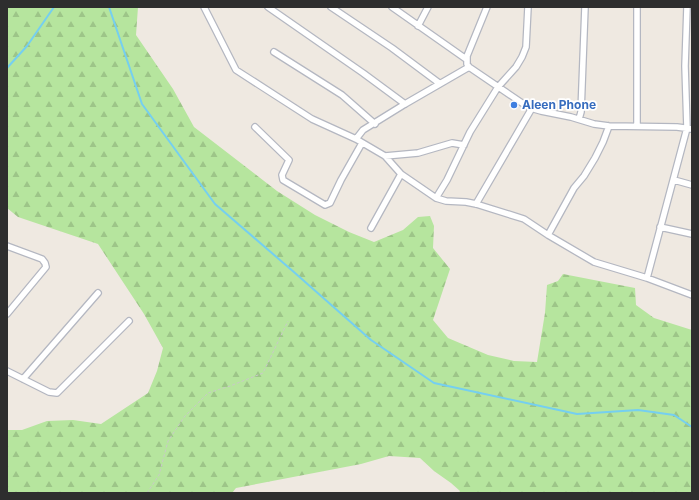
<svg xmlns="http://www.w3.org/2000/svg" width="699" height="500" viewBox="0 0 699 500" font-family="Inter,sans-serif">
  <style>
    .forest { fill: url(#forest-firs) }
    .lines { fill: none; stroke-linecap: round; stroke-linejoin: round }
    .stream { stroke: #75cff0; stroke-width: 2 }
    .street-casing { stroke: #b4b7c1; stroke-width: 8 }
    .path { stroke: #c9c9c9; stroke-width: 1; stroke-dasharray: 3 2; stroke-linecap: butt }
    .street { stroke: #fff; stroke-width: 5.5 }
    .shop-dot { fill: #3f7fe0; stroke: #fff; stroke-width: 1.5 }
    .labels { text-anchor: middle; stroke-width: 3.5; stroke-linejoin: round; paint-order: stroke }
    .shop-label { font-size: 12px; font-weight: bold; fill: #366cbe; stroke: #fff; text-anchor: start }
  </style>
  <defs>
    <pattern id="forest-firs" width="22" height="20" patternUnits="userSpaceOnUse"><rect width="22" height="20" fill="#b6e59e"/><path d="M5 1l3.5 6h-7zM16 11l3.5 6h-7z" fill="#9dc588"/></pattern>
  </defs>
  <rect width="100%" height="100%" fill="#efe9e1"/>
  <path class="forest" d="M 7,7 L 138,7 L 136,35 L 173,89 L 194,127 L 277,191 L 315,215 L 349,232 L 374,242 L 403,230 L 418,217 L 430,216 L 434,226 L 433,248 L 450,269 L 433,320 L 448,338 L 488,355 L 514,361 L 537,362 L 545,313 L 547,285 L 558,281 L 563,274 L 635,288 L 636,305 L 654,318 L 692,330 L 692,493 L 459,493 L 460,491 L 451,483 L 434,471 L 420,458 L 389,456 L 361,464 L 236,488 L 232,493 L 7,493 L 7,430 L 22,430 L 47,421 L 73,420 L 101,424 L 148,393 L 157,371 L 163,348 L 144,314 L 98,244 L 18,217 L 7,208 Z"/>
  <g class="lines">
    <path class="stream" d="M 109,7 L 142,104 L 215,204 L 295,273 L 371,340 L 434,383 L 577,414 L 638,410 L 674,415 L 692,427
      M 7,68 L 27,46 L 54,7"/>
    <g class="street-casing">
      <path id="street" d="M 204,7 L 236,70 L 312,119 L 356,139 L 385,156 L 401,174 L 436,198 L 446,201 L 466,202 L 476,204 L 524,219 L 548,235 L 594,262 L 647,278 L 692,295
        M 268,7 L 363,73 L 405,104
        M 331,7 L 392,48 L 439,83
        M 392,7 L 466,59
        M 487,7 L 467,56 L 467,64 L 469,67 L 522,103 L 534,109 L 541,111 L 571,117 L 594,124 L 609,126 L 677,127 L 692,129
        M 637,7 L 637,126
        M 418,26 L 428,7
        M 274,52 L 342,95 L 375,124
        M 579,119 L 581,112 L 585,7
        M 255,127 L 289,160 L 282,175 L 283,180 L 325,205 L 330,203 L 341,180 L 362,143
        M 356,139 L 363,130 L 405,104 L 469,67
        M 385,156 L 418,153 L 452,143 L 464,145
        M 674,180 L 692,185
        M 436,198 L 447,180 L 470,132 L 498,87 L 516,67 L 522,57 L 526,47 L 528,7
        M 476,204 L 532,108
        M 660,227 L 692,234
        M 371,228 L 401,174
        M 548,235 L 574,188 L 584,176 L 595,158 L 603,142 L 609,126
        M 7,246 L 42,259 L 45,263 L 46,267 L 7,314
        M 647,278 L 687,128 L 685,66 L 687,7
        M 7,371 L 49,392 L 57,393 L 129,321
        M 23,379 L 98,293"/>
    </g>
    <path class="path" d="M 147,493 L 159,475 L 168,441 L 185,416 L 208,393 L 230,386 L 263,373 L 288,321"/>
    <use href="#street" class="street"/>
  </g>
  <circle class="shop-dot" cx="514" cy="105" r="4"/>
  <g class="labels">
    <g class="shop-label">
      <text x="522" y="109">Aleen Phone</text>
    </g>
  </g>
  <rect width="699" height="500" fill="none" stroke="#2e2e2e" stroke-width="16"/>
</svg>
